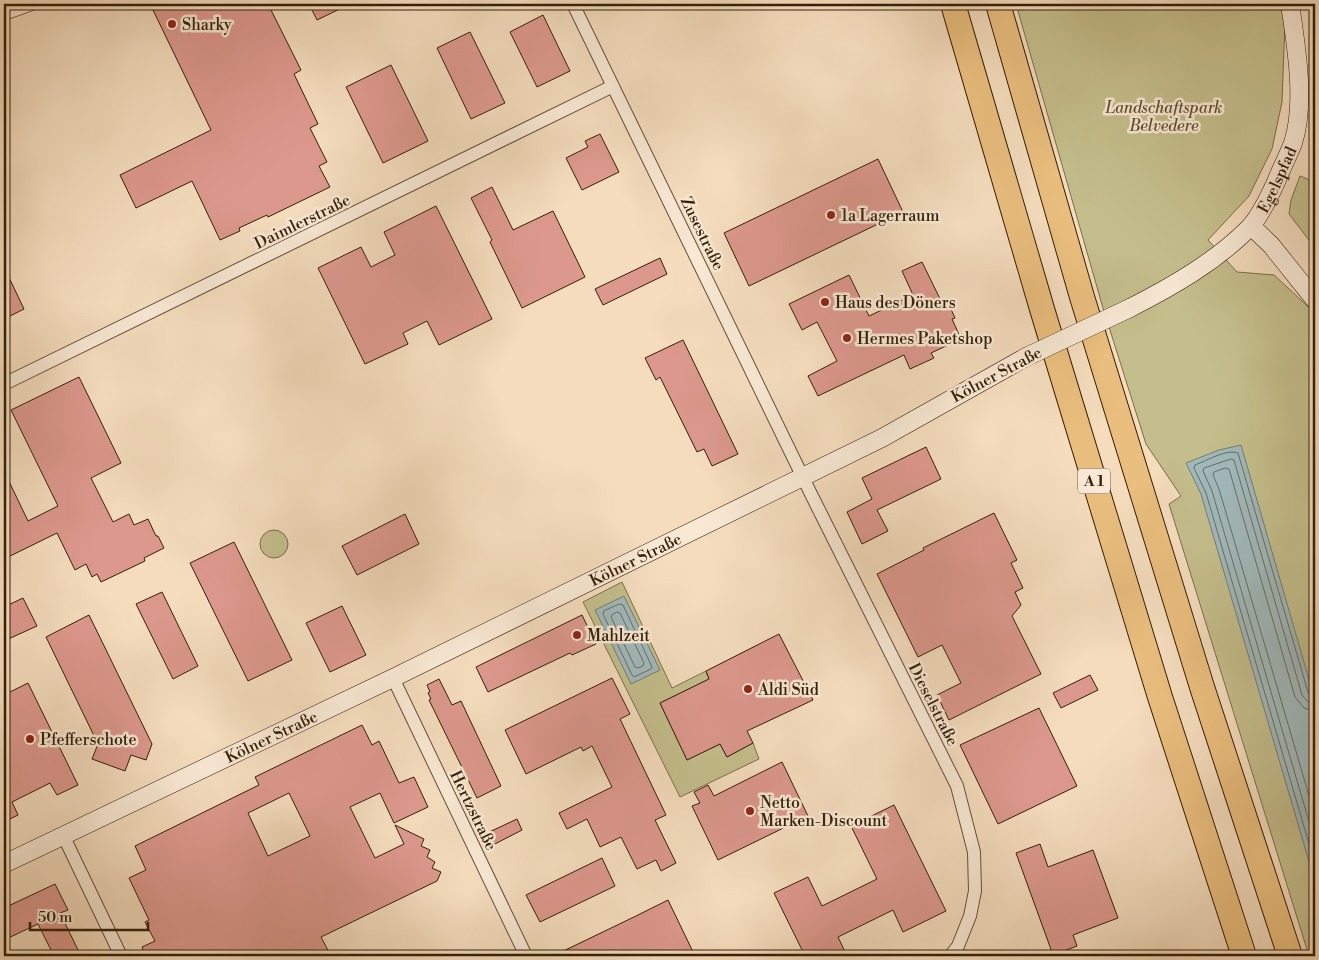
<svg xmlns="http://www.w3.org/2000/svg" width="1319" height="960" viewBox="0 0 1319 960" font-family="'Libre Bodoni',serif">
  <style>
    .green { fill: #c4be8c; stroke: #7c6f4a }
    .water { fill: #a0b9bb; stroke: #757c73 }
    .lines { fill: none; stroke-linecap: round; stroke-linejoin: round }
    .shore { stroke: #6a6c62; stroke-width: 1 }
    .building { fill: #dc988d; stroke: #352008; fill-rule: evenodd }
    .street-casing { stroke: #654f35; stroke-width: 14 }
    .secondary-casing { stroke: #352008; stroke-width: 19 }
    .highway-casing { stroke: #352008; stroke-width: 26 }
    .street { stroke: #f8e8d4; stroke-width: 12 }
    .secondary { stroke: #f8e8d4; stroke-width: 18 }
    .highway { stroke: #eabe7e; stroke-width: 24 }
    .secondary-bridge-casing { stroke: #352008; stroke-width: 19; stroke-linecap: butt }
    .secondary-bridge { stroke: #f8e8d4; stroke-width: 18 }
    .poi-dot { fill: #8f2418; stroke: #f8e8d4; stroke-width: 2 }
    .labels { text-anchor: middle; stroke-width: 5; stroke-linejoin: round; paint-order: stroke }
    .shield { fill: #f8e8d4; stroke: #705c45; stroke-width: 1 }
    .shield-label { font-size: 15px; font-weight: bold; fill: #352008 }
    .poi-label { font-size: 16px; fill: #352008; stroke: #f8e8d4; text-anchor: start }
    .park-label { font-size: 16px; font-style: italic; fill: #604f30; stroke: #f8e8d4 }
    .street-label { font-size: 16px; fill: #352008; stroke: #f8e8d4 }
  </style>
  <rect width="100%" height="100%" fill="#f4dcbd"/>
  <filter id="stains"><feTurbulence type="fractalNoise" baseFrequency=".004" numOctaves="4"/><feColorMatrix values="0 0 0 0 .2 0 0 0 0 .09 0 0 0 0 .02 0 0 0 .5 -.17"/></filter>
  <radialGradient id="worn" r=".72"><stop offset=".6" stop-color="#630" stop-opacity="0"/><stop offset="1" stop-color="#630" stop-opacity=".3"/></radialGradient>
  <path class="green" d="M 1016,4 L 1282,4 L 1285,22 L 1282,102 L 1272,149 L 1249,196 L 1208,240 L 1237,272 L 1274,275 L 1315,313 L 1315,956 L 1309,956 L 1169,504 L 1181,496 L 1146,444 L 1103,308 Z
    M 1300,176 L 1315,182 L 1315,248 L 1289,214 L 1291,200 Z
    M260 544a14 14 0 1 1 28 0a14 14 0 1 1-28 0Z
    M 622,582 L 672,688 L 706,671 L 709,679 L 660,703 L 687,760 L 720,744 L 727,757 L 753,743 L 759,759 L 680,797 L 583,602 Z"/>
  <path class="water" d="M 1241,445 L 1315,700 L 1315,882 L 1201,494 L 1186,463 L 1219,450 Z
    M 624,596 L 660,670 L 631,684 L 595,610 Z"/>
  <g class="lines">
    <path class="shore" d="M 620,604 L 623,605 L 652,667 L 651,669 L 634,677 L 632,675 L 603,614 L 604,611 Z
      M 617,612 L 620,613 L 644,663 L 643,666 L 638,668 L 635,667 L 611,617 L 612,615 Z
      M 1315,697 L 1311,696 L 1308,692 L 1238,453 C 1226,449 1208,460 1195,465 L 1194,468 L 1206,493 L 1315,864
      M 1315,703 L 1307,701 L 1302,695 L 1234,460 L 1231,459 L 1204,468 L 1203,471 L 1212,491 L 1315,842
      M 1315,711 L 1304,708 L 1295,697 L 1229,469 L 1225,468 L 1214,472 L 1213,475 L 1219,489 L 1315,816"/>
  </g>
  <path class="building" d="M 167,4 L 268,4 L 301,70 L 294,74 L 318,124 L 310,128 L 327,162 L 319,166 L 330,187 L 268,217 L 267,215 L 239,228 L 240,231 L 220,240 L 192,181 L 136,208 L 120,175 L 211,130 L 153,10 Z
    M 309,4 L 350,4 L 317,20 Z
    M 543,15 L 570,71 L 537,87 L 510,32 Z
    M 470,32 L 505,103 L 471,119 L 437,48 Z
    M 391,65 L 428,141 L 383,163 L 346,87 Z
    M 600,134 L 619,172 L 582,190 L 566,158 L 588,147 L 585,141 Z
    M 878,159 L 903,212 L 749,286 L 724,233 Z
    M 492,187 L 513,230 L 553,211 L 585,277 L 522,308 L 490,242 L 492,240 L 471,198 Z
    M 436,206 L 492,319 L 439,345 L 427,321 L 403,333 L 408,344 L 365,364 L 318,268 L 361,247 L 371,267 L 395,255 L 384,232 Z
    M 660,258 L 667,274 L 603,305 L 595,289 Z
    M 922,262 L 945,309 L 950,307 L 955,318 L 952,319 L 961,339 L 931,353 L 934,358 L 910,369 L 904,355 L 818,396 L 808,376 L 837,361 L 817,322 L 802,330 L 789,304 L 849,275 L 869,316 L 913,295 L 902,271 Z
    M 4,267 L 24,309 L 4,319 Z
    M 683,340 L 738,454 L 712,466 L 704,449 L 697,452 L 660,377 L 656,380 L 645,358 Z
    M 79,377 L 121,463 L 91,478 L 113,522 L 129,514 L 134,525 L 148,519 L 156,536 L 158,536 L 164,548 L 144,558 L 145,561 L 101,582 L 97,574 L 92,577 L 86,564 L 75,570 L 57,533 L 4,559 L 4,471 L 28,521 L 58,506 L 11,410 Z
    M 926,447 L 941,479 L 877,510 L 888,531 L 862,544 L 847,512 L 872,499 L 862,478 Z
    M 994,513 L 1017,560 L 1011,563 L 1023,588 L 1015,592 L 1021,605 L 1012,616 L 1041,674 L 949,720 L 937,695 L 961,683 L 942,645 L 918,657 L 877,574 L 924,550 L 923,548 Z
    M 405,514 L 419,544 L 357,575 L 342,546 Z
    M 234,542 L 292,660 L 248,681 L 190,563 Z
    M 162,592 L 198,666 L 173,679 L 136,604 Z
    M 23,598 L 37,626 L 4,641 L 4,607 Z
    M 342,606 L 366,655 L 330,672 L 306,623 Z
    M 89,615 L 152,744 L 146,760 L 131,755 L 125,771 L 92,759 L 98,744 L 46,637 Z
    M 582,615 L 596,644 L 572,655 L 570,653 L 488,692 L 476,667 Z
    M 779,634 L 813,700 L 747,731 L 753,743 L 727,757 L 720,744 L 687,760 L 660,703 L 709,679 L 706,671 Z
    M 1090,675 L 1098,690 L 1061,708 L 1053,693 Z
    M 612,678 L 630,714 L 620,719 L 666,815 L 655,820 L 676,863 L 661,871 L 656,860 L 637,869 L 621,837 L 600,847 L 587,819 L 567,829 L 559,813 L 612,787 L 592,746 L 583,751 L 581,747 L 526,774 L 505,730 Z
    M 439,679 L 452,705 L 461,701 L 501,786 L 477,798 L 429,700 L 431,699 L 428,693 L 430,692 L 427,685 Z
    M 28,683 L 78,785 L 57,795 L 50,783 L 12,802 L 18,815 L 4,822 L 4,695 Z
    M 1039,708 L 1077,786 L 998,824 L 960,745 Z
    M 362,725 L 372,745 L 379,741 L 399,783 L 414,777 L 428,807 L 394,823 L 380,793 L 350,807 L 375,858 L 404,844 L 395,825 L 424,839 L 421,846 L 430,850 L 427,857 L 435,862 L 432,868 L 441,872 L 437,881 L 321,937 L 331,956 L 146,956 L 142,947 L 155,941 L 145,922 L 149,920 L 129,878 L 146,870 L 135,846 L 259,785 L 255,777 ZM 289,793 L 310,836 L 268,856 L 248,813 Z
    M 782,762 L 808,816 L 718,860 L 692,806 L 700,803 L 694,792 L 708,785 L 714,796 Z
    M 894,805 L 946,911 L 903,932 L 893,910 L 838,937 L 847,956 L 805,956 L 774,893 L 808,877 L 822,906 L 877,879 L 851,826 Z
    M 517,819 L 522,830 L 491,846 L 485,834 Z
    M 1040,844 L 1048,867 L 1093,850 L 1118,918 L 1073,935 L 1077,946 L 1053,955 L 1016,853 Z
    M 602,858 L 615,886 L 540,922 L 526,895 Z
    M 55,884 L 68,910 L 60,913 L 81,956 L 54,956 L 38,924 L 4,940 L 4,908 Z
    M 668,900 L 695,956 L 553,956 L 636,916 Z"/>
  <g class="lines">
    <g class="street-casing">
      <path id="street" d="M 573,4 L 810,492 L 957,786 L 974,852 L 975,891 L 970,916 L 958,946 L 950,956
        M 4,14 L 32,4
        M 4,384 L 613,86
        M 393,678 L 526,956
        M 63,835 L 121,956"/>
    </g>
    <g class="secondary-casing">
      <g id="secondary">
        <path d="M 1251,226 L 1271,245 L 1315,300"/>
        <path id="s1" d="M 1130,308 C 1173,286 1215,262 1249,228 C 1260,217 1270,195 1276,182 C 1281,169 1288,156 1293,143 C 1306,103 1296,45 1290,4"/>
        <path id="s2" d="M 4,864 L 393,678 L 882,438 L 1026,357"/>
      </g>
    </g>
    <g class="highway-casing">
      <path id="highway" d="M 953,4 L 1042,309 L 1160,697 L 1244,956
        M 998,4 L 1082,297 L 1202,687 L 1290,956"/>
    </g>
    <use href="#street" class="street"/>
    <use href="#secondary" class="secondary"/>
    <use href="#highway" class="highway"/>
    <g class="secondary-bridge-casing">
      <path id="secondary-bridge" d="M 1026,357 L 1130,308"/>
    </g>
    <use href="#secondary-bridge" class="secondary-bridge"/>
  </g>
  <g class="poi-dot">
    <circle cx="172" cy="24" r="5"/>
    <circle cx="831" cy="215" r="5"/>
    <circle cx="825" cy="302" r="5"/>
    <circle cx="847" cy="338" r="5"/>
    <circle cx="577" cy="635" r="5"/>
    <circle cx="748" cy="689" r="5"/>
    <circle cx="30" cy="739" r="5"/>
    <circle cx="750" cy="811" r="5"/>
  </g>
  <g class="labels">
    <rect class="shield" x="1078" y="468.5" width="32" height="25" rx="4"/>
    <g class="shield-label">
      <text x="1094" y="486">A 1</text>
    </g>
    <g class="poi-label">
      <text x="182" y="30">Sharky</text>
      <text x="841" y="221">1a Lagerraum</text>
      <text x="835" y="308">Haus des Döners</text>
      <text x="857" y="344">Hermes Paketshop</text>
      <text x="587" y="641">Mahlzeit</text>
      <text x="758" y="695">Aldi Süd</text>
      <text x="40" y="745">Pfefferschote</text>
      <text x="760" y="808">Netto<tspan x="760" dy="18">Marken-Discount</tspan></text>
    </g>
    <g class="park-label">
      <text x="1164" y="113">Landschaftspark<tspan x="1164" dy="18">Belvedere</tspan></text>
    </g>
    <g class="street-label">
      <text dy="6" stroke="none"><textPath href="#s1" startOffset="200">Egelspfad</textPath></text>
      <text transform="translate(302 221) rotate(-26)" y="6">Daimlerstraße</text>
      <text transform="translate(703 233) rotate(64)" y="6">Zusestraße</text>
      <text transform="translate(996 374) rotate(-28)" y="6">Kölner Straße</text>
      <text dy="6" stroke="none"><textPath href="#s2" startOffset="701">Kölner Straße</textPath></text>
      <text transform="translate(934 704) rotate(63)" y="6">Dieselstraße</text>
      <text dy="6" stroke="none"><textPath href="#s2" startOffset="296">Kölner Straße</textPath></text>
      <text transform="translate(474 810) rotate(64)" y="6">Hertzstraße</text>
    </g>
  </g>
  <rect width="1319" height="960" fill="none" stroke="#f4dcbd" stroke-width="20"/>
  <rect x="5" y="5" width="1309" height="950" fill="none" stroke="#352008" stroke-width="2.5"/>
  <rect x="10" y="10" width="1299" height="940" fill="none" stroke="#352008"/>
  <path d="M30 922v8h118v-8" fill="none" stroke="#352008" stroke-width="2.5"/>
  <text x="38" y="922" font-size="15" fill="#352008" stroke="#f8e8d4" stroke-width="4" paint-order="stroke">50 m</text>
  <rect width="100%" height="100%" filter="url(#stains)"/>
  <rect width="100%" height="100%" fill="url(#worn)"/>
</svg>
